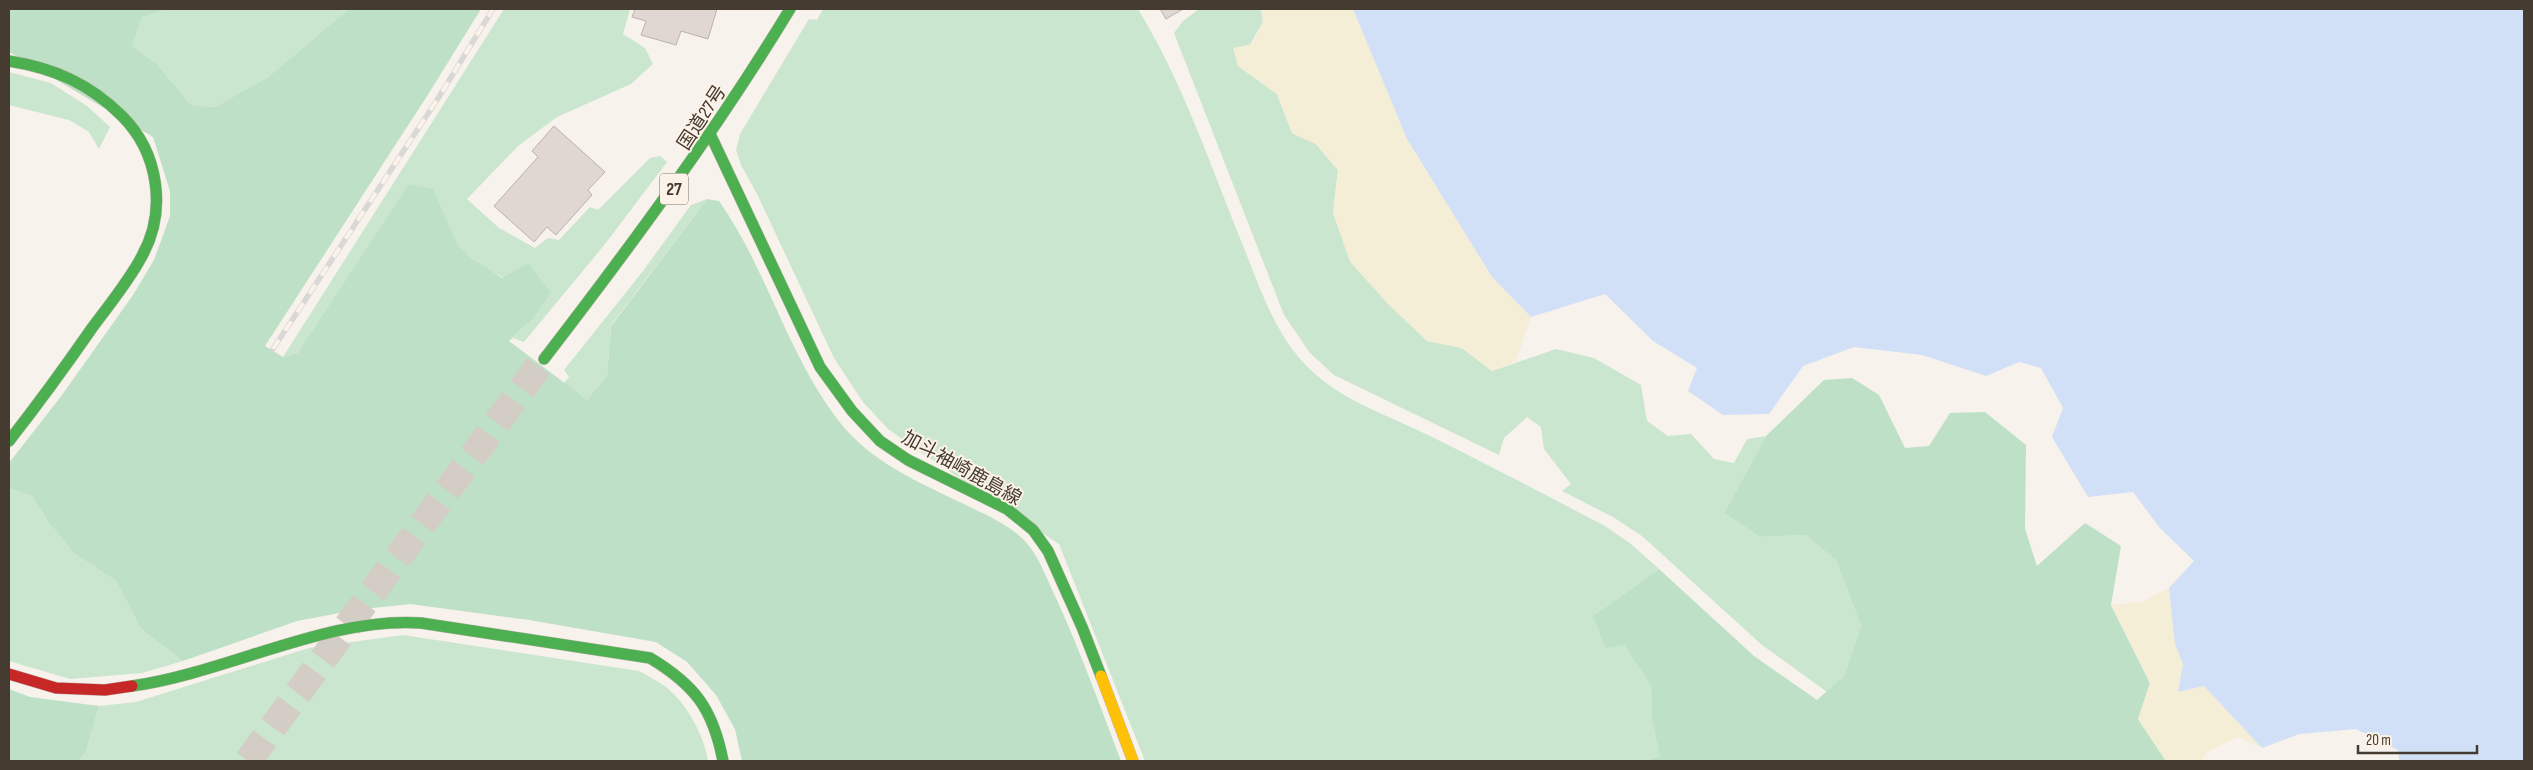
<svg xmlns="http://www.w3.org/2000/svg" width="2533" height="770" viewBox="0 0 2533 770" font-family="'Sofia Sans Condensed','Noto Sans JP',sans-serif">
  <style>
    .green { fill: #cae6cf }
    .forest { fill: #bee0c6 }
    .sand { fill: #f5eed7 }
    .water { fill: #d1e0f6 }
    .building { fill: #e0d6d2; stroke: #bbb2ae }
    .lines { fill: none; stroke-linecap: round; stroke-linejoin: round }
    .highway-tunnel { stroke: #d3cdc6; stroke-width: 28; stroke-dasharray: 28 14; stroke-linecap: butt }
    .fast-casing { stroke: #bdb6ae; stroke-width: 12 }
    .slow-casing { stroke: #bdb6ae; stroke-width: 12 }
    .jam-casing { stroke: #bdb6ae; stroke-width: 12 }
    .fast { stroke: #4caf50; stroke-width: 11 }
    .slow { stroke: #ffc107; stroke-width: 11 }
    .jam { stroke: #c62828; stroke-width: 11 }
    .rail-casing { stroke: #dad8d7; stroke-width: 5.5 }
    .rail { stroke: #fcf2e7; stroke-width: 4; stroke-dasharray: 11; stroke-linecap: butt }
    .labels { text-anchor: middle; stroke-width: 4; stroke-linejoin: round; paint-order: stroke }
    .shield { fill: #fcf2e7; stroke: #7c7267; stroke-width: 1 }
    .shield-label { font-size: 18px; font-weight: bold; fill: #453b30 }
    .street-label { font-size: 19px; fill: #453b30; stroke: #fcf2e7 }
  </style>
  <rect width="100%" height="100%" fill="#f7f2ec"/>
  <path class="green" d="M 169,9 L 349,9 L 268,77 L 215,107 L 191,105 L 156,63 L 132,46 L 142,17 Z
    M 504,9 L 630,9 L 623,34 L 645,48 L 653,64 L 631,84 L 557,117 L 518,146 L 467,199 L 499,228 L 535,248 L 548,238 L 559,240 L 590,207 L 598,210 L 650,158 L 660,156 L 667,162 L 605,244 L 524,342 L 513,338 L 535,317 L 551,293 C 521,283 474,273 456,243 C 447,227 440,207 433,190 L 298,353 L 283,357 Z
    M 823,9 L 1138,9 C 1182,81 1210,164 1242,243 C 1258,283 1272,327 1301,360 C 1335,399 1386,414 1430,436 C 1489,465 1547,496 1605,526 L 1631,544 L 1659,569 L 1593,616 L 1624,645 L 1651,686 L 1652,721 L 1660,756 L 1646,761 L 1145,761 L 1059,544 L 916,449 L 888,429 L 863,402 L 834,358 L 757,194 L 741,165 L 736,150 L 740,134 L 809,19 L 817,20 Z
    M 1199,9 L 1261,9 L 1263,22 L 1238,66 L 1277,94 L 1292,133 L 1316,144 L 1338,170 L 1333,213 L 1427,341 L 1462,348 L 1492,371 L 1556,349 L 1594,358 L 1641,385 L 1647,421 L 1668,436 L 1691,434 L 1714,459 L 1734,463 L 1747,439 L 1766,436 L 1724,513 L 1760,537 L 1805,535 L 1836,560 L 1861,626 L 1844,676 L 1827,692 L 1762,645 L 1642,536 L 1613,517 L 1562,491 L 1571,484 L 1544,449 L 1541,427 L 1527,417 L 1504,438 L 1499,455 L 1334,375 L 1310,353 L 1284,315 L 1174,33 L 1183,21 Z
    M 9,72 L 51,83 L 87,106 L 110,127 L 99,149 L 89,132 L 69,120 L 9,105 Z
    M 707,199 L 611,325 L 607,375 L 587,400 L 563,384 L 569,377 L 564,370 L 643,271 L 691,205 Z
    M 9,488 L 32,496 L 49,523 L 75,554 L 116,581 L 141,629 L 183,661 L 142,673 L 70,679 L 9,661 Z
    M 403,635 L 639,671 C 648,676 658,681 666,687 C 687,704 704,735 708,761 L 78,761 L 86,752 L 99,706 L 136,702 L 309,648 Z"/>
  <path class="forest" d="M 9,9 L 169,9 L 142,17 L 132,46 L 156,63 L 191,105 L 215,107 L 268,77 L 349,9 L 481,9 L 429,93 L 265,346 L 283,357 L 298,353 L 409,184 L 433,189 L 457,244 L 471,258 L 502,278 L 529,263 L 551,293 L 535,317 L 509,341 L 587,400 L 607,375 L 611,326 L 707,199 L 719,201 C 767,269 787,354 838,420 C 870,462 920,483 966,505 C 986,515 1008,524 1024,540 C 1039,556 1046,577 1055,596 C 1080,650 1100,706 1121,761 L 742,761 L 735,729 L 716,695 L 687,662 L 656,642 L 529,620 L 410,604 L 355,610 L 297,621 L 183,661 L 141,629 L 116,581 L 75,554 L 49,523 L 32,496 L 9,488 L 9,463 L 62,395 L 133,295 L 154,260 L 170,216 L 170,191 L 153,137 L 9,52 Z
    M 1852,378 L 1879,395 L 1905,448 L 1929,446 L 1950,413 L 1985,412 L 2026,445 L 2025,529 L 2037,566 L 2085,523 L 2121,546 L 2111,605 L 2150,683 L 2138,719 L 2166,761 L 1646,761 L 1660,756 L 1652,721 L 1651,686 L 1624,645 L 1606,648 L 1593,616 L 1659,569 L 1754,656 L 1817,700 L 1844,676 L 1861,626 L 1836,560 L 1805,535 L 1760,537 L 1724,513 L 1766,436 L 1824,380 Z
    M 9,689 L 30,697 L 99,706 L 86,752 L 78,761 L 9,761 Z"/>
  <path class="sand" d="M 1261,9 L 1353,9 L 1407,139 L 1492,277 L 1531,317 L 1516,361 L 1492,371 L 1462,348 L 1427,341 L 1389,305 L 1350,262 L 1333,213 L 1338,170 L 1316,144 L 1292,133 L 1277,94 L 1238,66 L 1233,48 L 1252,44 L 1263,22 Z
    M 2169,588 L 2175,644 L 2183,664 L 2178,692 L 2204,686 L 2262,748 L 2238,737 L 2206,753 L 2202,761 L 2166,761 L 2138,719 L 2150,683 L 2111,605 L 2142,602 Z"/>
  <path class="water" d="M 1353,9 L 2524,9 L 2524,761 L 2399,761 L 2398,750 L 2356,729 L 2299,734 L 2262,748 L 2204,686 L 2178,692 L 2183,664 L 2175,644 L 2169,588 L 2194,561 L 2159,527 L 2133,492 L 2088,497 L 2052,437 L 2063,408 L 2041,368 L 2019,362 L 1986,376 L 1922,355 L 1854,347 L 1803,366 L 1769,414 L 1723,415 L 1688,391 L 1697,368 L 1653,341 L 1605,294 L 1531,317 L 1492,277 L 1407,139 Z"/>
  <path class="building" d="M 635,9 L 717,9 L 708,39 L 681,31 L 676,45 L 641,35 L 646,21 L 632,17 Z
    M 1160,9 L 1183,9 L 1166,19 Z
    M 554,126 L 605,172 L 588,190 L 592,195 L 556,235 L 547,227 L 534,242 L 494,206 L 538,157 L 532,151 Z"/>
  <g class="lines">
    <path class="highway-tunnel" d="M 248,761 L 544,359"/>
    <g class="fast-casing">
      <path id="fast" d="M 9,61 C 54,68 90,84 122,116 C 159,153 167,211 142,256 C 129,281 109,305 92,328 C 65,367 38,404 9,441
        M 711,136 L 820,367 L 852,411 L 880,441 L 908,460 L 1007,509 L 1033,530 L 1048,551 L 1082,627 L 1101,676
        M 544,359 C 631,246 716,131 790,9
        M 132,686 C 226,673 329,616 421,623 L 650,658 C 695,685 713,709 723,761"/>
    </g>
    <g class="slow-casing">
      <path id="slow" d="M 1101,676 L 1133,761"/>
    </g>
    <g class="jam-casing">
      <path id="jam" d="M 9,674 L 56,688 L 105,690 L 132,686"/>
    </g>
    <use href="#fast" class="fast"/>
    <use href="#slow" class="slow"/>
    <use href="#jam" class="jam"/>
    <g class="rail-casing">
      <path id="rail" d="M 273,349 L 437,100 L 493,9"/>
    </g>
    <use href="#rail" class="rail"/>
  </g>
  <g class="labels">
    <rect class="shield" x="660" y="173.5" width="28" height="31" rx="4"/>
    <g class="shield-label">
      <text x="674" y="195">27</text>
    </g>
    <g class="street-label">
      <text transform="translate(701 117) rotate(-57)" y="7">国道27号</text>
      <text transform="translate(962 467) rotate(29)" y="7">加斗袖崎鹿島線</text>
    </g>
  </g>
  <rect width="2533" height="770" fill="none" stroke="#453b30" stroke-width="20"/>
  <path d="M2358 745v8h119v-8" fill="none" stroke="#453b30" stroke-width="2.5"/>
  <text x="2366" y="745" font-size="15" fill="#453b30" stroke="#fcf2e7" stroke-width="4" paint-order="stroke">20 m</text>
</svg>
